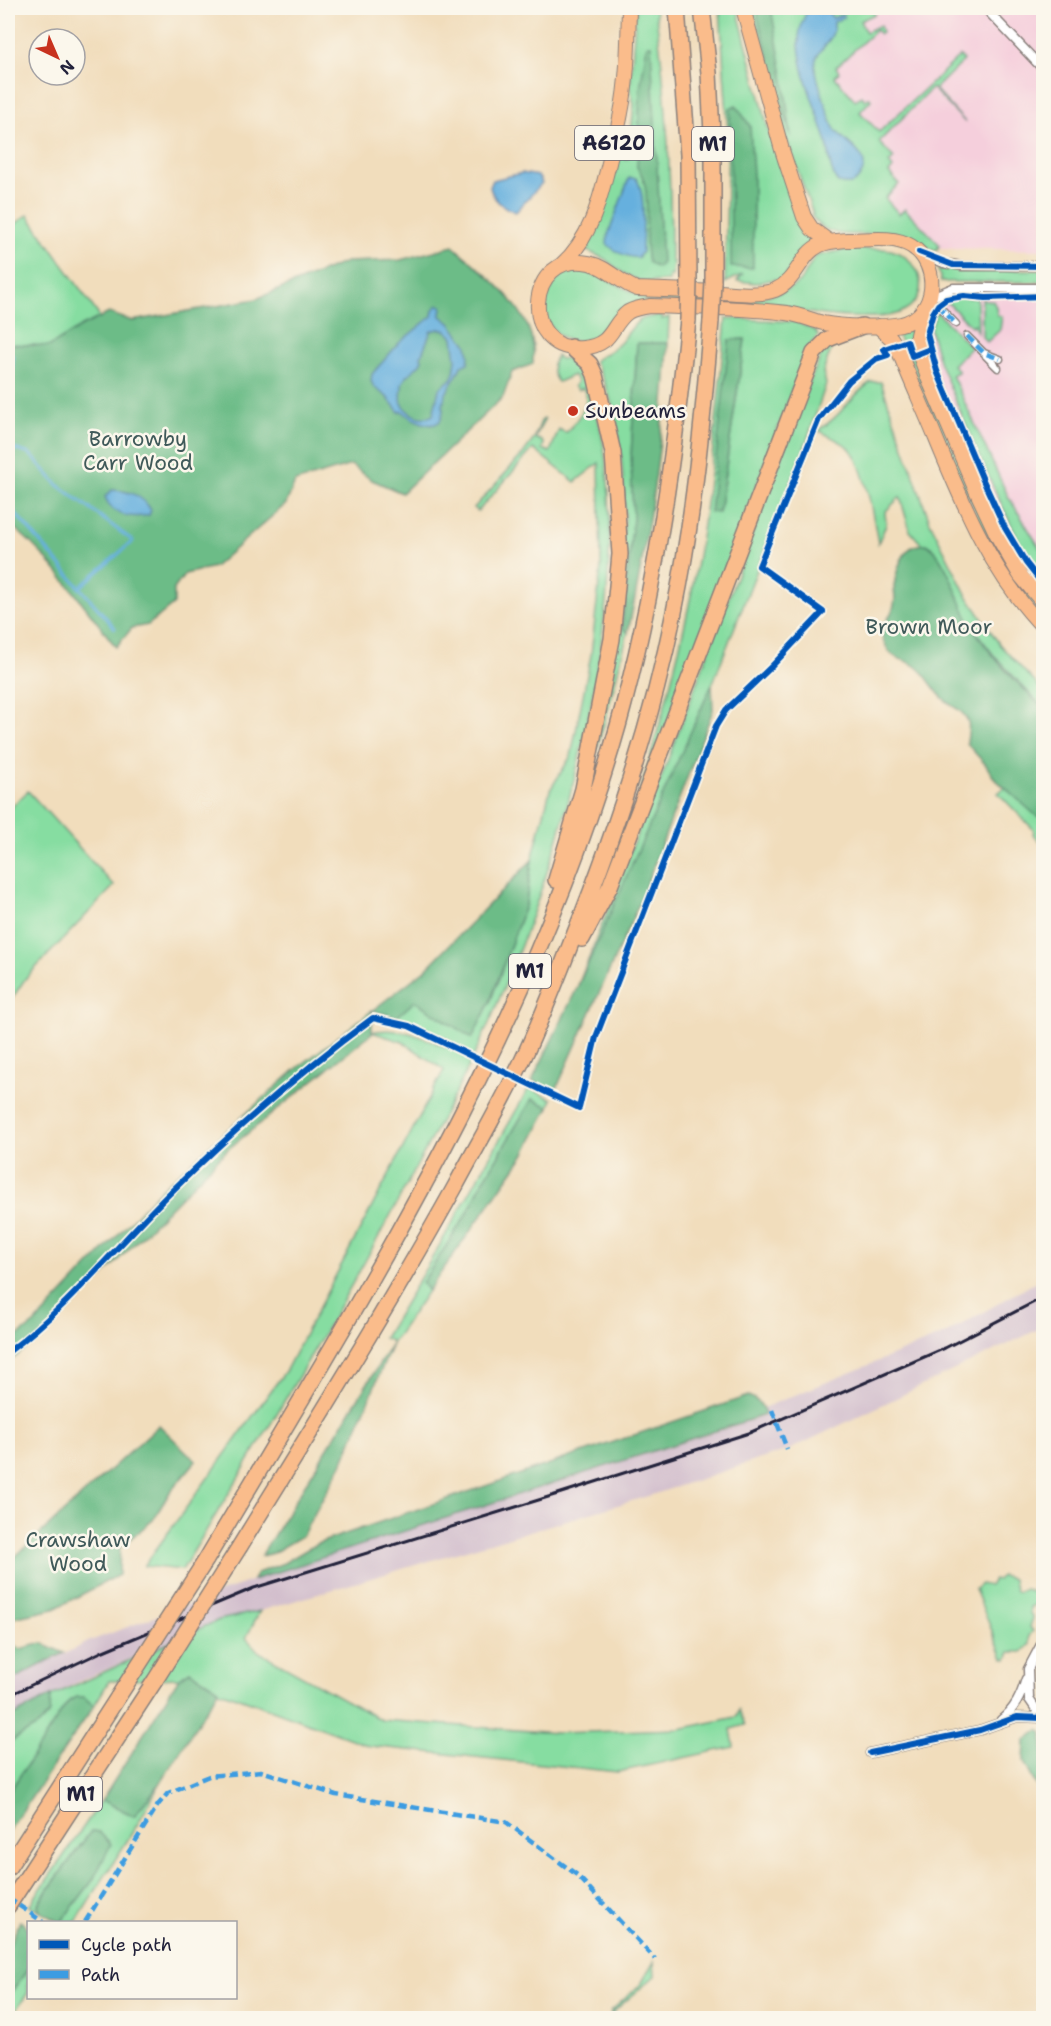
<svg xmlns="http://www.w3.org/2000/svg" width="1051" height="2026" viewBox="0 0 1051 2026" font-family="'Shantell Sans',sans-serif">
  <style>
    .built { fill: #f5cfdc }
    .industrial { fill: #d1bdcc }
    .green { fill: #86dda1; stroke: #54806e; stroke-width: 1.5; fill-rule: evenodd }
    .forest { fill: #6cbc87; stroke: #476f61; stroke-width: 1.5 }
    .water { fill: #66b0de; stroke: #44698c; stroke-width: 1.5; fill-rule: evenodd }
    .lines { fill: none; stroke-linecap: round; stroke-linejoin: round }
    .stream { stroke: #66b0de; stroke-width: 3 }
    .pedestrian-casing { stroke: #8a807c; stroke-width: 9 }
    .minor-casing { stroke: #8a807c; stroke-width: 11 }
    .trunk-casing { stroke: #8a807c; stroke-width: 16 }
    .motorway-casing { stroke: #8a807c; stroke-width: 18 }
    .pedestrian { stroke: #fff; stroke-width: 6 }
    .minor { stroke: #fff; stroke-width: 8 }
    .trunk { stroke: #fabc8b; stroke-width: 14 }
    .motorway { stroke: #fabc8b; stroke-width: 15 }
    .rail { stroke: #22223b; stroke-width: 3 }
    .motorway-bridge-casing { stroke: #8a807c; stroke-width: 18; stroke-linecap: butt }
    .motorway-bridge { stroke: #fabc8b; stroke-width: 15 }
    .quiet { stroke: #3c9ce2; stroke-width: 4.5; stroke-dasharray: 9 4.5; stroke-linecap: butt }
    .cycleway-casing { stroke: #fbf7ec; stroke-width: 10 }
    .cycleway { stroke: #0057b8; stroke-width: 6 }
    .poi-dot { fill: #c8321e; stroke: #fbf7ec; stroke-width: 2 }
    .labels { text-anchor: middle; stroke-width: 5; stroke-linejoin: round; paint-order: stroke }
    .shield { fill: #fbf7ec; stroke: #636270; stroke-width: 1.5 }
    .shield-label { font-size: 20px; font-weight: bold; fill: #22223b }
    .poi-label { font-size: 21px; fill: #22223b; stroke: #fbf7ec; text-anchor: start }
    .park-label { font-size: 21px; fill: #405a5a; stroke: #fbf7ec }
  </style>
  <rect width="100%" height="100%" fill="#fbf7ec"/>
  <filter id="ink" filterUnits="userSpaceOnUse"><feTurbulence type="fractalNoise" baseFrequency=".0167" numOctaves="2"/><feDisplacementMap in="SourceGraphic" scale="12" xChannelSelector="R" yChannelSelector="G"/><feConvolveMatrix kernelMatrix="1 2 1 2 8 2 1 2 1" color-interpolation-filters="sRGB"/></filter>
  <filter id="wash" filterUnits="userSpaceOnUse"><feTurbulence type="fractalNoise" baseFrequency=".008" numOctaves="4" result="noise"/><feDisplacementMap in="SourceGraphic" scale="24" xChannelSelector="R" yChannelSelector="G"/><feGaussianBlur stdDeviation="1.35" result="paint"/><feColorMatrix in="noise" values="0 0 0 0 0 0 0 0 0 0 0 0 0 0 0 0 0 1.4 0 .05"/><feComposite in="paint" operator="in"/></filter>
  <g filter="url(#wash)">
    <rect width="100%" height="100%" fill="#f1ddbc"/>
    <path class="built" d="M 859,8 L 1043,8 L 1043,250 L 941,248 L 916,232 L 884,222 L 849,114 L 830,69 L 861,28 L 862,13 Z
      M 1043,288 L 1043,604 L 1020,575 L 919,353 L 924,308 L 942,292 Z"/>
    <path class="industrial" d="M 1043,1278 L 1043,1327 L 791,1449 L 655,1494 L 260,1611 L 219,1620 L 78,1682 L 8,1718 L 8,1682 L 90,1641 L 253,1580 L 765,1416 L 763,1408 L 945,1334 Z"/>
    <path class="green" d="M 636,8 L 655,8 C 667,92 671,176 671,261 L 673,261 L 672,276 L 669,276 L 669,281 L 649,282 L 638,280 L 623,273 L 605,259 L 583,249 L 615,174 L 627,130 L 625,159 L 629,158 L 634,104 L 630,88 Z
      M 720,8 L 737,8 L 770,136 L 797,213 L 816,240 L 785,276 L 776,282 L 775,279 L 756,283 L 737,281 L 743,274 L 725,283 L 728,133 Z
      M 752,8 L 872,8 L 875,14 L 860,21 L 866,32 L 880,25 L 882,32 L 880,34 L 876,30 L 836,67 L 839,72 L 835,77 L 855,100 L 862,96 L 865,100 L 869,97 L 871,100 L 860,112 L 879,132 L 960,56 L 964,60 L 935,89 L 965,122 L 932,88 L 879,142 L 894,158 L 889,163 L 893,168 L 889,173 L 899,184 L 885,198 L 899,214 L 905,209 L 940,245 L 936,251 C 924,247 915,238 902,235 C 871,227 832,248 811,215 L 813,214 L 785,134 Z
      M 28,215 L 100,317 L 50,346 L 8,344 L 8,229 Z
      M 844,250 C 857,250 883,246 894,251 C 924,262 932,300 899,313 C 883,320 830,317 812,313 C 774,311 736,308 697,306 C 682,305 663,300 647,302 C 642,303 636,308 632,312 C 609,328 578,358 553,329 C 544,320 542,306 546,295 C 548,287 553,281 559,277 C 584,257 615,287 640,295 C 679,297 767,309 798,283 C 806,276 809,264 816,256 Z
      M 938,269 L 1043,270 L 1043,282 L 941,282 Z
      M 956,297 L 977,298 L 978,333 L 974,327 L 975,324 L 971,326 L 946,301 Z
      M 982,299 L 993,301 L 996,307 L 997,315 L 1002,316 L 1000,330 L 987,342 L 982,337 Z
      M 936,311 L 971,347 L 953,365 L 958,370 L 958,372 L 952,375 L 1008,496 L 1043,553 L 1043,577 L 1020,544 L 981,461 L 939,361 L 930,329 Z
      M 662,316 L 662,319 L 669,317 L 668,343 L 637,343 L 631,457 L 633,519 L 622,628 L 628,632 L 605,721 L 590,773 L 625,520 C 623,467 621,408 594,361 C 603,354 614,350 621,342 C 636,324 635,316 662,316 Z
      M 726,318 L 796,322 L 816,331 L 818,336 L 808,348 L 633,816 C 655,742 677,667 692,590 C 709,500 718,409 726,318 ZM 745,339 L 745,340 L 719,513 L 729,340 Z
      M 910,328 L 913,350 L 906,352 L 896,332 Z
      M 830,344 L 832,347 L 823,372 L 826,384 L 802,455 L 712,685 L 577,988 L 658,781 L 660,781 L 807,388 L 823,351 Z
      M 914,355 L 940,417 L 1043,610 L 1043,618 C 979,542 948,448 909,357 Z
      M 557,356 L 560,359 L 568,358 L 568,362 L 571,363 L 573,361 L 589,375 L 585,377 C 615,453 613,540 604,621 C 588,756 547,889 493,1014 C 465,1079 429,1142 396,1205 C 329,1329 256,1450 182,1570 L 144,1566 L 286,1370 L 444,1070 L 403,1042 L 371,1032 C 399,1026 421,1036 446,1047 L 450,1040 L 372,1010 L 415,1000 L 472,1038 L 490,1002 L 526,903 L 532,860 L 550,790 L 571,756 L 591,655 L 601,566 L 599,463 L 575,482 L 533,449 L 478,511 L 474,508 L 522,455 L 534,439 L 541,421 L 545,418 L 535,438 L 542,441 L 544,444 L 542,449 L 550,452 L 559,429 L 566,433 C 577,419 593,405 583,388 L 578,390 L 574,386 L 577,382 L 574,375 L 558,382 C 552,375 550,364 557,356 Z
      M 871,382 L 881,382 L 930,522 L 966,594 L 1000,645 L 1043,691 L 1043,708 L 993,654 L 971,625 L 935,552 L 929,545 L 923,546 L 910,531 L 900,497 L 885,512 L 886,525 L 878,543 C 874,521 864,459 847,446 C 838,440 827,435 818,430 C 840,418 851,395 871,382 Z
      M 1043,755 L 1043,845 L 1033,834 L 1034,830 L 998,793 Z
      M 28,791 L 114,886 L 25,979 L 8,1005 L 8,810 Z
      M 529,1088 L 552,1099 L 549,1107 L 532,1099 L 481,1185 L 467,1214 L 422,1283 L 428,1291 L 393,1342 L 384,1338 L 438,1248 Z
      M 1001,1576 L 1013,1579 L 1015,1590 L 1018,1592 L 1025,1589 L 1032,1591 L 1037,1601 L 1035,1605 L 1030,1607 L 1030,1613 L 1033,1618 L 1030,1627 L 1033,1631 L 1029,1636 L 1029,1645 L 1022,1652 L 1010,1652 L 1007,1659 L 1003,1658 L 975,1589 L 981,1584 L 989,1586 L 994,1579 L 997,1580 Z
      M 260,1611 L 246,1638 L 259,1652 L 381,1720 L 557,1733 L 679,1729 L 736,1717 L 739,1710 L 745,1725 L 731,1729 L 734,1747 L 618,1772 L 370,1746 L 237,1697 L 179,1678 L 109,1681 L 94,1706 C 85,1698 81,1695 69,1701 L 8,1794 L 8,1743 L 39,1725 L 49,1713 L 51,1696 L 219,1620 Z
      M 161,1782 L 137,1825 L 76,1922 L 61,1922 L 93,1880 L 98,1832 L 91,1831 L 38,1903 L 39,1911 L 29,1906 L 102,1800 L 134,1816 Z
      M 654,1962 L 655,1976 L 613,2012 L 612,2015 L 615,2018 L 610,2018 L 611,2011 L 641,1984 Z
      M 28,1969 L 28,1993 L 10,2018 L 8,2018 L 8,1997 Z"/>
    <path class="forest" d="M 759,8 L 771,8 L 784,81 L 791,137 L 758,18 Z
      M 647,45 L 651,45 L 662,263 L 657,268 L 648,262 C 641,234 655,191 637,167 L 640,89 Z
      M 736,105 L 750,126 L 753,175 L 753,268 L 731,267 L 730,108 Z
      M 453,246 C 481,271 529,305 533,346 C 534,352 533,358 533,364 L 512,372 L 503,397 L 402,493 L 372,480 L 351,465 L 295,482 L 286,504 L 214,567 L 185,574 L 174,589 L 174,604 L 148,625 L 132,628 L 116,647 C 83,605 51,556 8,523 L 8,344 L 50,346 L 82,326 L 109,313 L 132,321 L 256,299 L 346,262 L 400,260 Z
      M 745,339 L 719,513 L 710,512 L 729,340 Z
      M 637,343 L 668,343 C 664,441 648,537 628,632 L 622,628 L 633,519 L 631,457 Z
      M 927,544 C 947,557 959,604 971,624 C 989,656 1018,683 1043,708 L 1043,815 L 1039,817 L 1033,813 L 994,778 L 986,765 L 967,744 C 967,737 970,728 968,722 C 964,710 953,708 945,700 C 933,690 928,675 915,666 C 903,657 894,662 886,646 C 875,626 890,623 894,605 C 896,598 894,592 894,586 C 896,573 902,547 918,545 C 921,544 924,545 927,544 Z
      M 712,684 L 713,710 L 639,904 L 555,1092 L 532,1081 L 577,988 Z
      M 532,860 L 526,903 L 490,1002 L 472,1038 L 415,1001 L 397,1017 L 372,1011 L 372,1033 L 227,1150 L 49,1330 L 8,1363 L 8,1343 L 34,1324 L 161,1189 L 296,1069 L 425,970 Z
      M 532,1099 L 549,1107 L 524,1155 L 428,1291 L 422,1283 L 467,1214 L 481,1185 Z
      M 393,1342 L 342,1464 L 302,1536 L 273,1553 L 261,1556 Z
      M 748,1396 C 758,1400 762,1404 765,1415 L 253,1580 L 257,1573 L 284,1563 L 316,1544 Z
      M 159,1425 L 196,1461 L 170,1492 L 153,1520 L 120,1547 L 119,1575 L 54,1609 L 8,1619 L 8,1563 Z
      M 8,1641 L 20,1649 L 42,1643 L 64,1653 L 8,1682 Z
      M 190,1671 L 219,1689 L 161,1782 L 134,1816 L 102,1800 L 179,1678 Z
      M 51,1696 L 50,1713 L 39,1725 L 8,1743 L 8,1718 Z
      M 77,1697 L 84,1697 L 94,1706 L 8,1832 L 8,1794 L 63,1709 L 69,1701 Z
      M 1039,1730 L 1043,1733 L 1043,1799 L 1024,1762 L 1025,1741 Z
      M 91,1831 L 99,1832 L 111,1844 L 93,1880 L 61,1922 L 59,1922 L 39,1911 L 38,1904 Z
      M 20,1921 L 28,1927 L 28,1969 L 8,1997 L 8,1948 Z"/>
    <path class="water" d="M 821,9 L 828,12 L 833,18 L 843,14 L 844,17 L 834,22 C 836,44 814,48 815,67 C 816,76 829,117 833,126 C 841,143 877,154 859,178 C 853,186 847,185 838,183 C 828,167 831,160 827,143 C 818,111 801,78 799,44 C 798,33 802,23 806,13 Z
      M 522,173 L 538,176 L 542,183 L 516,212 C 504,208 493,200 490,187 L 493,180 Z
      M 629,178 L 636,178 C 647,193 642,234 642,252 L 638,258 C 626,257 616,253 607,244 L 608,235 Z
      M 438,305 L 442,306 L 441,316 L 450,323 L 467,345 L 469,355 L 468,363 L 461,366 C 458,376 450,384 446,394 C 442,401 444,409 442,417 C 436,434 410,418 402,411 L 399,412 L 387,397 L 374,387 L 371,381 L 372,374 L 399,343 L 432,316 L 433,310 ZM 439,329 L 445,330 L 453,337 L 456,360 L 454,373 L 451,379 L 439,389 L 433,415 C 422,421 407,415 402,403 C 400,399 402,390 402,385 C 405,373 418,370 422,360 L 421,356 L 431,331 Z
      M 112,490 C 129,491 141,494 151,510 L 149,515 C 131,519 112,516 105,497 Z"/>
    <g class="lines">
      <path class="stream" d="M 8,377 L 12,372 L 13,356
        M 8,447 L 30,454 L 57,484 L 133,541 L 79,588
        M 8,505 L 115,628"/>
    </g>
  </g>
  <g filter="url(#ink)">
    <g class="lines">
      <g class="pedestrian-casing">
        <path id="pedestrian" d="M 938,305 L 956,324
          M 967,336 L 984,353 L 1000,359
          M 986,356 L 998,368"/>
      </g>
      <g class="minor-casing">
        <path id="minor" d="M 985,8 L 1044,70
          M 922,254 L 944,263 L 962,266 L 1044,266
          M 928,302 L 934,296 L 953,288 L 1044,288
          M 1042,1718 L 1029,1699 L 1028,1669 L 1044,1639
          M 1001,1720 C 1015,1709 1021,1696 1026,1679
          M 870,1753 L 980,1730 L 1017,1717 L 1042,1718"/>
      </g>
      <g class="trunk-casing">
        <path id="trunk" d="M 743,8 L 782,150 L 804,217 L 812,229 L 830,242
          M 847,240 C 867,240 893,235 911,246 C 941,264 938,316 901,324 C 880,328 843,327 823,323 C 811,320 800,315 787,313 C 742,307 696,308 650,306 C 643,307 635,308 628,312 C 610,325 614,345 583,348 C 519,354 525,249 589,263 C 607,267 620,283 637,289 C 665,290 693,291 720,292 C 738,293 759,296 775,290 C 797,281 800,254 820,245 C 829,241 838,241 847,240 Z
          M 561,265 C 591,239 600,199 609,163 C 613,146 618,130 621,113 C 628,79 628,42 629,8
          M 923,310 L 917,335 L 919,353 L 929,380 L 975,488 L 998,537 L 1020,575 L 1044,604
          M 878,326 L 891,338 L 898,349 C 909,377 922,405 934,434 C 962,502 991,574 1044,628"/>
      </g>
      <g class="motorway-casing">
        <path id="motorway" d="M 677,8 L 688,155 L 689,281
          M 702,8 L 709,73 L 713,155 L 713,282
          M 556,880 L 583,789 L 612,639 L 620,554 L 613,453 L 595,375 L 590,364 L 571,347
          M 582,939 L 610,886 L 814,353 L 828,339 L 862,326
          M 240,1546 C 313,1427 388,1308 456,1185 C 478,1144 502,1103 522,1061 C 541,1021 557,979 573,938 C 615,833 652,722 674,612 C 694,516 703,418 711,321
          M 206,1560 C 364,1293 533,1027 618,726 C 655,593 674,457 688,320
          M 8,1868 L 118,1697
          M 8,1906 L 154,1682"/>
      </g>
      <use href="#pedestrian" class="pedestrian"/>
      <use href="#minor" class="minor"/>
      <use href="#trunk" class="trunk"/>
      <use href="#motorway" class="motorway"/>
      <path class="rail" d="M 8,1696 L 101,1652 L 254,1588 L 558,1494 L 749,1433 L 945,1348 L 1044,1297"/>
      <g class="motorway-bridge-casing">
        <path id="motorway-bridge" d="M 688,320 L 689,281
          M 711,321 L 713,282
          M 154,1682 L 240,1546
          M 118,1697 L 206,1560"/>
      </g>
      <use href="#motorway-bridge" class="motorway-bridge"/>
      <path class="quiet" d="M 938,305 L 956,324
        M 967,336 L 984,353 L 1000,359
        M 772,1410 L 787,1449
        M 8,1898 L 43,1922
        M 85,1922 L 158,1805 L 168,1793 L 209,1776 L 261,1771 L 336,1795 L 506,1822 L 577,1875 L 655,1959"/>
      <g class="cycleway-casing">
        <path id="cycleway" d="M 919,252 L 953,265 L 1044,266
          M 1044,296 L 986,298 L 964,296 L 946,299 L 938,305 L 933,313 L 927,334 L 937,371 L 983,480 L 1005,528 L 1026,563 L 1044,586
          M 759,566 L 819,419 L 849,381 L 876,359 L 888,355 L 884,349 L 907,341 L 912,356 L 930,349
          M 8,1352 C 70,1306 118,1244 173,1190 C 236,1128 302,1070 373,1018 L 409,1026 L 579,1108 L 596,1037 L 716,726 L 726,710 L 771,667 L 823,612 L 759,566
          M 870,1753 L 980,1730 L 1017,1717 L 1042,1718"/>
      </g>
      <use href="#cycleway" class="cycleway"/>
    </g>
  </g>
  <circle class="poi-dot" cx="573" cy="411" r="6"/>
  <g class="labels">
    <g class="shield">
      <rect x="575" y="126" width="78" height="34" rx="4.5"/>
      <rect x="692" y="127" width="42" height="34" rx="4.5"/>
      <rect x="509" y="954" width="42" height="34" rx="4.5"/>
      <rect x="60" y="1777" width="42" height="34" rx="4.5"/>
    </g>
    <g class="shield-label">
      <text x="614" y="150">A6120</text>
      <text x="713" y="151">M1</text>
      <text x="530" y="978">M1</text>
      <text x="81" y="1801">M1</text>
    </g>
    <g class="poi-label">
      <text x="585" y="418">Sunbeams</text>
    </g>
    <g class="park-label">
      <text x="138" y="446">Barrowby<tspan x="138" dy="24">Carr Wood</tspan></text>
      <text x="929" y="634">Brown Moor</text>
      <text x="78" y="1547">Crawshaw<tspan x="78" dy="24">Wood</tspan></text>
    </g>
  </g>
  <rect width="1051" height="2026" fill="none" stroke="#fbf7ec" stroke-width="30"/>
  <rect x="27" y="1921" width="210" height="78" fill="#fbf7ec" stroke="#a4a2a5" stroke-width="1.5"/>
  <rect x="39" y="1940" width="30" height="9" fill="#0057b8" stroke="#a4a2a5" stroke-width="1.5"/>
  <text x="81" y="1951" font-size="18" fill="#22223b">Cycle path</text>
  <rect x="39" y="1970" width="30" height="9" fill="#3c9ce2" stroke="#a4a2a5" stroke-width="1.5"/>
  <text x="81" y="1981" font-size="18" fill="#22223b">Path</text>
  <g transform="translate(57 57) rotate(136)"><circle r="28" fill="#fbf7ec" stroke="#a4a2a5" stroke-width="1.5"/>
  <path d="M0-4.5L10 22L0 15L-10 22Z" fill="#c8321e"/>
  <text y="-9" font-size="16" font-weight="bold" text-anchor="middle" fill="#22223b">N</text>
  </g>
</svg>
